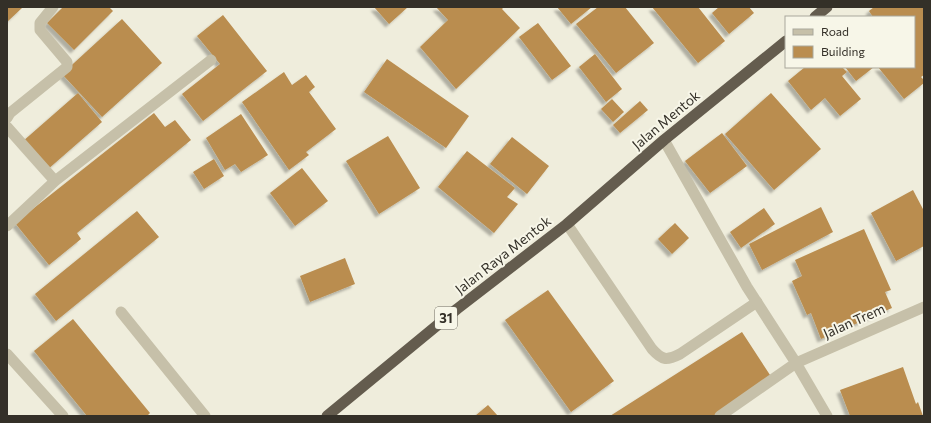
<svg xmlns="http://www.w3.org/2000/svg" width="931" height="423" viewBox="0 0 931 423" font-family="Commissioner,sans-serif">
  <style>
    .building { fill: #ba8d4f; filter: url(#shadow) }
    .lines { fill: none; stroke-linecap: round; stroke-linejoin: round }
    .service { stroke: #c6c0a9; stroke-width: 11 }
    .minor { stroke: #c6c0a9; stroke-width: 11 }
    .trunk { stroke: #645c4e; stroke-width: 11 }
    .labels { text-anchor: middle; stroke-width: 4; stroke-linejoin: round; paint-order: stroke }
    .shield { fill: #f7f6e8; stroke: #6e6b62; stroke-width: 1 }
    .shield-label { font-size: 13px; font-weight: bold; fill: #343028 }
    .street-label { font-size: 14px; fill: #343028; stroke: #f7f6e8 }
  </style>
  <defs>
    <filter id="shadow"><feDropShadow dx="-3.5" dy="3.5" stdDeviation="1" flood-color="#0004"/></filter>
  </defs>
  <rect width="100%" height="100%" fill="#efeddc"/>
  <path class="building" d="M 7,7 L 20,7 L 22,8 L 7,22 Z
    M 63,7 L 109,7 L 113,11 L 74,50 L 47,23 Z
    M 374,7 L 408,7 L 389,24 Z
    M 436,7 L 504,7 L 502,9 L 520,28 L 456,89 L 420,47 L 448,20 Z
    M 557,7 L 592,7 L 571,24 Z
    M 598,7 L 625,7 L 654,43 L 616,73 L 576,24 Z
    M 652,7 L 698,7 L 725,41 L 698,63 Z
    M 719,7 L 749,7 L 754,13 L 729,34 L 712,13 Z
    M 874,7 L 924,7 L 924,75 L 921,77 L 924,80 L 924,83 L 904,99 L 878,67 L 914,67 L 914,17 L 873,17 L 869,11 Z
    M 223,15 L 267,71 L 203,121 L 182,94 L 220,64 L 197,36 Z
    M 122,19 L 162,63 L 102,117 L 62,74 Z
    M 538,23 L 571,66 L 552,80 L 519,37 Z
    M 595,54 L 622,89 L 606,102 L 579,67 Z
    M 387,59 L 469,116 L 446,148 L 364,92 Z
    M 805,67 L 842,67 L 847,72 L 842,76 L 861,99 L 840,116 L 825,98 L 811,110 L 788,81 Z
    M 845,67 L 874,67 L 856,81 Z
    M 284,72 L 292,85 L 306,75 L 315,87 L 309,92 L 336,129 L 306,152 L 309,155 L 289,170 L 242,102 Z
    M 78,93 L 102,122 L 47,170 L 22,142 Z
    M 771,93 L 821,149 L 774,190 L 725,134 Z
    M 612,99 L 624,112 L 613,122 L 601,109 Z
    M 640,101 L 648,110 L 620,133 L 613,125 Z
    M 154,113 L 165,127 L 175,120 L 191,140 L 77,233 L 81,239 L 49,265 L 15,223 Z
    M 241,114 L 268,155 L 241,172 L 235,164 L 225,170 L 206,138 Z
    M 722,133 L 747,166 L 710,193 L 685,161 Z
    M 388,136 L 420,188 L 379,214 L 346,161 Z
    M 512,137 L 549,166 L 527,194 L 490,164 Z
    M 467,151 L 515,188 L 507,197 L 518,204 L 494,233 L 438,187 Z
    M 214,159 L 224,176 L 204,189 L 193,172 Z
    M 302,168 L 328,201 L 295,226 L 270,193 Z
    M 913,190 L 924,211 L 924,246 L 896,261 L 871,213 Z
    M 821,207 L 833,232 L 762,270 L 749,244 Z
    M 764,208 L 775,224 L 741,248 L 730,232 Z
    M 137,211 L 159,237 L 56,321 L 35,294 Z
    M 675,223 L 689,238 L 672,254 L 658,239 Z
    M 864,229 L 891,290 L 885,292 L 892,308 L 821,339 L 811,313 L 807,315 L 792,281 L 802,276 L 795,260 Z
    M 345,258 L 355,284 L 310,302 L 300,276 Z
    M 548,290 L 614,381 L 571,412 L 505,320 Z
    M 73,319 L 150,413 L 147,416 L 87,416 L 34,351 Z
    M 742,332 L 772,378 L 713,416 L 610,416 Z
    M 903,367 L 916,404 L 918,402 L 923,416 L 850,416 L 840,390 Z
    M 488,405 L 498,416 L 475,416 Z"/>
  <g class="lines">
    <path class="service" d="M 567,224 L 652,349 C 662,360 666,361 680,354 L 757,302
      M 121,312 L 205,416"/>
    <path class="minor" d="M 7,118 L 10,113 L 67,67 L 67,62 L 40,30 L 40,23 L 53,7
      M 7,127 L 55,181 L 7,226
      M 664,140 L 747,287 L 796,363 L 827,416
      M 55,181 L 211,60
      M 7,354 L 63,416
      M 720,416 L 796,363 L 924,307"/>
    <path class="trunk" d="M 815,17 L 827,7
      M 327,416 L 457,309 L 567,224 L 664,140 L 786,41"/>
  </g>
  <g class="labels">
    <rect class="shield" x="435" y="307" width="22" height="22" rx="3"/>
    <g class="shield-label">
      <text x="446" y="323">31</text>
    </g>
    <g class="street-label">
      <text transform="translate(666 120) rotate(-40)" y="5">Jalan Mentok</text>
      <text transform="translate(503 255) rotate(-38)" y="5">Jalan Raya Mentok</text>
      <text transform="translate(854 321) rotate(-24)" y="5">Jalan Trem</text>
    </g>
  </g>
  <rect width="931" height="423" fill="none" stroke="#343028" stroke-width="16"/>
  <rect x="785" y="16" width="130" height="52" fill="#f7f6e8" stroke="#a9a79b"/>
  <rect x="793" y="29" width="20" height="6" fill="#c6c0a9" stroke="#a9a79b"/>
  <text x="821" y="36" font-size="12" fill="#343028">Road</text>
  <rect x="793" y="46" width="20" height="12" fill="#ba8d4f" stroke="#a9a79b"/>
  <text x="821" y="56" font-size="12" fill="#343028">Building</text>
</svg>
